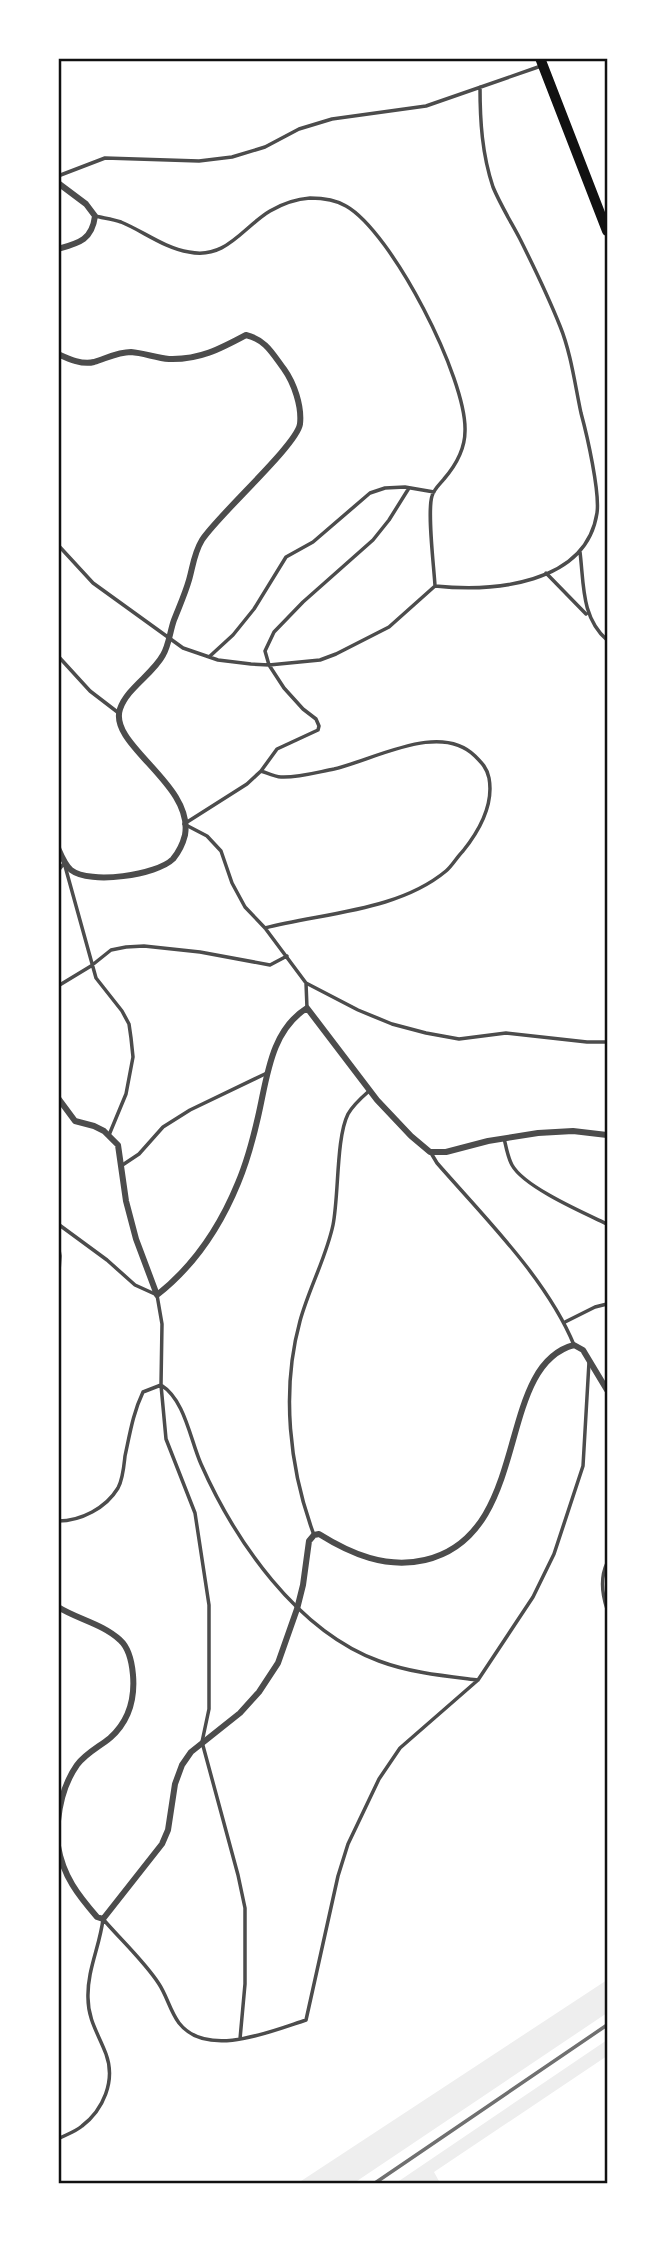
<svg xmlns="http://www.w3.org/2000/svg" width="665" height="2241" viewBox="0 0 665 2241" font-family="'Noto Serif',serif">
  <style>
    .green { fill: #eee }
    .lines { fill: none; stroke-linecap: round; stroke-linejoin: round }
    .service { stroke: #4c4c4c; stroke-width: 3.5 }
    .minor { stroke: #4c4c4c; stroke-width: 6 }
    .secondary { stroke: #111; stroke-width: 10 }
    .rail { stroke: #707070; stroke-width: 3.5 }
    .neatline { fill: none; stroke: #111; stroke-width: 2.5 }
  </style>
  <rect width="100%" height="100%" fill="#fff"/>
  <path class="green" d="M 607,1980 L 607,2013 L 354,2183 L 298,2183 Z
    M 607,2040 L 607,2056 L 434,2172 L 440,2183 L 396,2183 Z"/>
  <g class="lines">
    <path class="service" d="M 58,176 L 105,158 L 199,161 L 232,157 L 265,147 L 299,129 L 332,119 L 426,106 L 541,66
      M 95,216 C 103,218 113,219 121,222 C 143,231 164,248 189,252 C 226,260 243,227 270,211 C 282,204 296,199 310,198 C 322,198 336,200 346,206 C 392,232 467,379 465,431 C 465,450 456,465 444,479 C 440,484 434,489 432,496 C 427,512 434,567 435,586
      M 58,545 L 93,583 L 183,648 L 218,660 L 251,664 L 269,665 L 320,660 L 336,654 L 389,627 L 435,586
      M 580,552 C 584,584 581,617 607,640
      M 546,573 L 586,614
      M 435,586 C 492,592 586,585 597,513 C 600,492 587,435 581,413 C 575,385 571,353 560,326 C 548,296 534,267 520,239 C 511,222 500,204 493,187 C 482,154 480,121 480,87
      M 58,656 L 90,691 L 120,714
      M 209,657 L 233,635 L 254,609 L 286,557 L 313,542 L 370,493 L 385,488 L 405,487 L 434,492
      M 261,771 C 267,773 275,777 281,777 C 297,778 318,772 334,769 C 374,760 440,721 475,756 C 482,763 487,768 489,778 C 494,805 479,831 463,851 C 457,857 452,866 446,871 C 398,911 323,913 265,928
      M 65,866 L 96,978 L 122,1011 L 129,1024 L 131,1038 L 133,1057 L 126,1094 L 109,1135
      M 58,871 L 65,862
      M 306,983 L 358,1010 L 392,1024 L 426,1033 L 459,1039 L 506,1033 L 587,1042 L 607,1042
      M 58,986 L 91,966 L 111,950 L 126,947 L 144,946 L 200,952 L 270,965 L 287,956
      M 307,1008 L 306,983 L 265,928 L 245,907 L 232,883 L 221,851 L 207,836 L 184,824 L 247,784 L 261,771 L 277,749 L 318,730 L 319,726 L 316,719 L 303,709 L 284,688 L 269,665 L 265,651 L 274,632 L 303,602 L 373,540 L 389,520 L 409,488
      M 504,1138 C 506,1147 508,1158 512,1165 C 524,1187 584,1213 607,1224
      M 431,1153 L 437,1163 C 484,1217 547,1279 574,1345
      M 121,1166 L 139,1154 L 163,1127 L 190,1110 L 267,1073
      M 58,1224 L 107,1260 L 135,1285 L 157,1295 L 162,1324 L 161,1385 C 185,1400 190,1439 201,1464 C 235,1541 297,1631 379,1661 C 411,1673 445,1676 478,1680
      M 58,1243 L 60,1256 L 58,1288
      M 565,1322 L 595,1307 L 607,1304
      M 58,1521 C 81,1521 106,1508 118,1488 C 123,1479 124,1465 125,1456 C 130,1433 133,1413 143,1392 L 161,1385 L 166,1439 L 195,1513 L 209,1605 L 209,1709 L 202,1742 L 238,1875 L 245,1908 L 245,1984 L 240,2039
      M 314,1535 C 289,1468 281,1390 300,1321 C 309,1288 326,1258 333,1225 C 339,1195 336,1138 348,1114 C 353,1105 361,1098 369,1091
      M 607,1563 C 600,1578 602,1594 607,1609
      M 103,1919 C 120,1939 145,1962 159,1984 C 167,1996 170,2011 179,2023 C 207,2059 272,2031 306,2020 L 338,1876 L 348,1844 L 379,1779 L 400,1748 L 478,1680 L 533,1597 L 554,1554 L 583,1466 L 589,1362
      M 58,2139 C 65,2135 75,2132 82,2126 C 103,2110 116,2081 106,2054 C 99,2035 88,2020 88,1998 C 87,1970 100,1946 103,1919"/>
    <path class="minor" d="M 58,183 L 86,204 L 95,216 C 92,240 79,243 58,249
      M 58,354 C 69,359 82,365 94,362 C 107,358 118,352 131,352 C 144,353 156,358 169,359 C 199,360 220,349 246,335 C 266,340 272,353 284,369 C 294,383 302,406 300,424 C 297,445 218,515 202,540 C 194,553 193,566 189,580 C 185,594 179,607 174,620 C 170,631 169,645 163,655 C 153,674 127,688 120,709 C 108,745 194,784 185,835 C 183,843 178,853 173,859 C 157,875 90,885 71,870 C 65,865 61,855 58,848
      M 58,1098 L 75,1121 L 94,1126 L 104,1131 L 118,1145 L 126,1201 L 136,1239 L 157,1295 C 194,1266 220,1227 238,1183 C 247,1162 253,1139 258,1117 C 267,1079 270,1031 307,1008 L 377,1100 L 411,1136 L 430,1152 L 446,1152 L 488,1141 L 538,1133 L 573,1131 L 607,1135
      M 58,1607 C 77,1619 103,1624 120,1640 C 129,1648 132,1663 133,1675 C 135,1699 129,1721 110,1738 C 99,1747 86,1753 77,1765 C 65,1782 60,1800 58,1821
      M 58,1846 C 63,1876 78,1895 97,1917 L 103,1919 L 162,1844 L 168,1830 L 175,1784 L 182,1765 L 191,1752 L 240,1713 L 259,1692 L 278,1663 L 297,1609 L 303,1585 L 309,1541 L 314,1535 L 319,1534 C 351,1554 386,1569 425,1560 C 533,1535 494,1366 574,1345 L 583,1350 L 607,1390"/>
    <path class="secondary" d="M 540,58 L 607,231"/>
    <path class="rail" d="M 375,2183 L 607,2025"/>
  </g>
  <rect width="665" height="2241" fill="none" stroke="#ffffff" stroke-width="119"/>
  <rect x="60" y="60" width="546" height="2122" class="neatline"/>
</svg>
